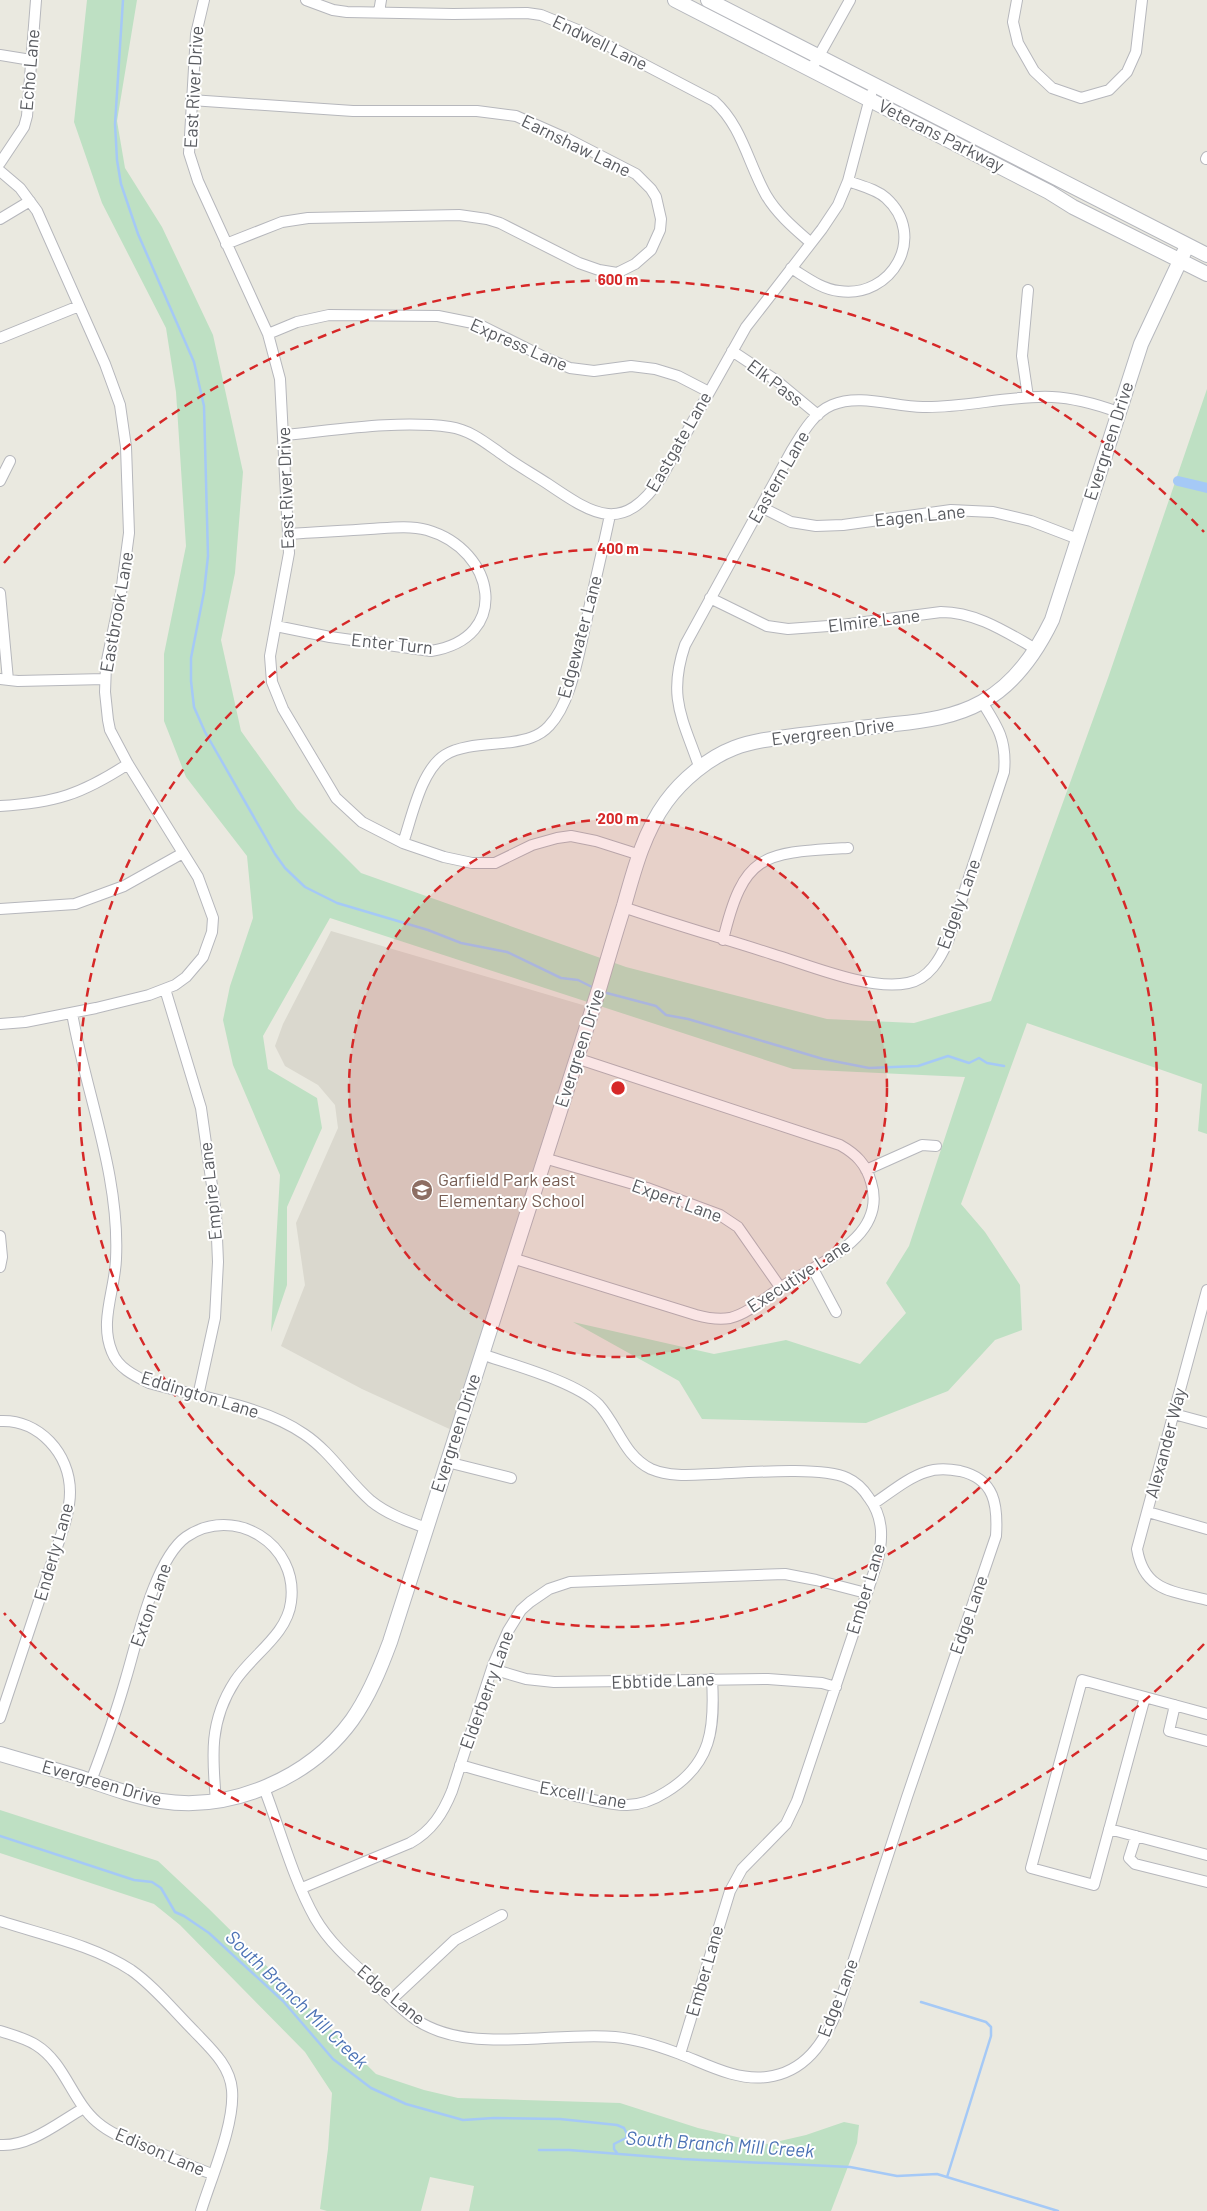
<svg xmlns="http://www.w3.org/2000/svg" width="1207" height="2211" viewBox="0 0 1207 2211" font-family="Barlow,sans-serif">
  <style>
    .education { fill: #dad8ce }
    .green { fill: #bee0c3 }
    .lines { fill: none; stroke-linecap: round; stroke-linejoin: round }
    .stream { stroke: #a5c9f6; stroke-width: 2.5 }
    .canal { stroke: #a5c9f6; stroke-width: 10 }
    .street-casing { stroke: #b6b7bc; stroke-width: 12 }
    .secondary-casing { stroke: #b6b8be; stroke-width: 16 }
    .street { stroke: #fff; stroke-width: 10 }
    .secondary { stroke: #fff; stroke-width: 14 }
    .ring { fill: none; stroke: #d62828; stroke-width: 2.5; stroke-dasharray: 9 6 }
    .labels { text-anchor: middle; stroke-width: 4; stroke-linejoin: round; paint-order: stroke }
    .street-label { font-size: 18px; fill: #595b60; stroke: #fff }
    .education-label { font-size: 18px; fill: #785e54; stroke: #fff; text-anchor: start }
    .water-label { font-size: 19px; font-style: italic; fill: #4b72b5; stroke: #fff }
    .centre { fill: #d62828; stroke: #fff; stroke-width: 2.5 }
    .ring-label { font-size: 15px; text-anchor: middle; font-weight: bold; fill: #d62828; stroke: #fff; stroke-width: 4; stroke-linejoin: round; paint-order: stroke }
  </style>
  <rect width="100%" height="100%" fill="#eae9e0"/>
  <path class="education" d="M 331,931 L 593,1008 L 456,1432 L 362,1389 L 281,1346 L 305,1285 L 296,1223 L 338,1128 L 335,1105 L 318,1085 L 285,1066 L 275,1046 L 283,1024 Z"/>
  <path class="green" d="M 87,0 L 137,0 L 117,121 L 125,168 L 162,227 L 213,335 L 243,472 L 235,573 L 221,640 L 241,731 L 297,809 L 361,873 L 626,967 L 827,1019 L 914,1023 L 991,1001 L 1108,678 L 1207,389 L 1207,1134 L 1198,1131 L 1202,1084 L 1027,1023 L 961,1204 L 985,1232 L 1020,1285 L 1022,1330 L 995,1340 L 948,1391 L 866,1423 L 702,1419 L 679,1381 L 573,1322 L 714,1354 L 786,1340 L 860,1364 L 906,1313 L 886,1283 L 909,1246 L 965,1077 L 793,1069 L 330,918 L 263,1036 L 268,1069 L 317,1098 L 322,1128 L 287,1207 L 287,1285 L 271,1332 L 280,1175 L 233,1065 L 223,1020 L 230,986 L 253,918 L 247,856 L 186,777 L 164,721 L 164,654 L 186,546 L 176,392 L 166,328 L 102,203 L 74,122 Z
    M 0,1810 L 158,1861 L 208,1908 L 376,2074 L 424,2090 L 458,2098 L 620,2103 L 698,2128 L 767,2144 L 806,2135 L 844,2122 L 859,2125 L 857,2143 L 831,2211 L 469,2211 L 474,2186 L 430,2177 L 421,2211 L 327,2211 L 320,2209 L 328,2149 L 332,2093 L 305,2052 L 180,1925 L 154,1904 L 0,1853 Z"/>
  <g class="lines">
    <path class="stream" d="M 123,0 L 115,124 L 117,160 L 121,184 L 138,234 L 194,362 L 204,406 L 208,556 L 204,592 L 191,658 L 191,681 L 194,707 L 205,732 L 275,854 L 285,868 L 305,887 L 337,903 L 428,930 L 461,943 L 507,952 L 561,978 L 578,980 L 594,988
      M 603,992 L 656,1006 L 666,1015 L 688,1019 L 823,1059 L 869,1068 L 918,1066 L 948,1056 L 969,1063 L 979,1058 L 987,1063 L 1004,1066
      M 0,1836 L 134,1880 L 152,1882 L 161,1888 L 175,1912 L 184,1916 L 209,1933 L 283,2001 L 333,2059 L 371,2088 L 406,2104 L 463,2120 L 494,2118 L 560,2119 L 617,2125 L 624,2128 L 627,2134 L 626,2138 L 614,2144 L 614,2149 L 617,2153
      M 921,2002 L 986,2022 L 991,2027 L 991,2036 L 947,2177
      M 539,2150 L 569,2150 L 682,2159 L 850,2167 L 897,2176 L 937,2174 L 1058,2211"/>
    <path class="canal" d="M 1178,481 L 1207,488"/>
    <g class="street-casing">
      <path id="street" d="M 204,0 L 196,34 L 189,153 L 198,181 L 268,334 L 280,379 L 289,553 L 270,656 L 272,682 L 283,709 L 336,798 L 362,822 L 403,843 L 444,857 L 472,863 L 495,863 L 532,845 L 557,838 L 571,836 L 596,841 L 640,855
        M 306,0 L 333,10 L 347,12 L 453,14 L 527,13 L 541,15 L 580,31 L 714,101 C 742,126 748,163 766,195 C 777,214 795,229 811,243
        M 1017,0 L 1013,22 L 1018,43 L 1034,71 L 1052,88 L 1081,98 L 1109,90 L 1127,72 L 1136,52 L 1142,0
        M 379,12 L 381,0
        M 0,55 L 31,60
        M 811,70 L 850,0
        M 191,100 L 353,111 L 477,111 L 516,116 L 568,139 L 636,174 L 651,189 L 656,197 L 661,219 L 660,230 L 651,250 L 635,264 L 617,273 L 599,270 L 579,263 L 500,223 L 487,219 L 459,215 L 308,218 L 282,222 L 226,244
        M 1206,159 L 1207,157
        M 0,163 L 24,127 L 27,116 L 36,0
        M 0,171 L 20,188 L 37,211 L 105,364 L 120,405 L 126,447 L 129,533 L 121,593 L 106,665 L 105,692 L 108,720 L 110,730 L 128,764 L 198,877 L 213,918 L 212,932 L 203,957 L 186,977 L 175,985 L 149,995 L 96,1008 L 25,1022 L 0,1024
        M 0,219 L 30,201
        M 791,268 C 806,277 821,289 839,291 C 892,299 928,236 886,198 C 876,189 861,186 848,181
        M 1028,290 L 1022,356 L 1028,397
        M 268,334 L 297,322 L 329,315 L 438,316 L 478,324 L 546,358 L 570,368 L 594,371 L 631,366 L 655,369 L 678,376 L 709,392
        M 0,338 L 79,306
        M 732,351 L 777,381 L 818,415
        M 284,435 C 337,430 397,420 450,427 C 471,430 487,444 503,455 C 518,466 533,474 548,484 C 595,516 623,534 661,478 L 746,327 L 822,229 L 838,205 L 848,181 L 871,94
        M 0,481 L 10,461
        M 761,507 L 791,522 L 816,526 L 843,525 L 951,510 L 993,512 L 1031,521 L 1078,539
        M 0,593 L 8,680
        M 710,598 L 767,626 L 788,629 L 842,625 L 941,612 C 976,612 1006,632 1036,649
        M 276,626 L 330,637 L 431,651 C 512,638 496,550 427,530 C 409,525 388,528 370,529 C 343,531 316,532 289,534
        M 0,679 L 18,681 L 105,679
        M 700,769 C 683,719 667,698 685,645 L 792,450 C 802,434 813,413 832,405 C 860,393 894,407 923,407 C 966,408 1009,395 1052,397 C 1075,398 1096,404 1118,412
        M 0,806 C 55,803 82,794 128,764
        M 403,843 C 412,817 421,770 445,755 C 463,744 491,745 512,742 C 525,740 539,737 549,726 C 571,703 578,656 585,627 C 593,590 602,553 610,515
        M 623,907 C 673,924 722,938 772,954 C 809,965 869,991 908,983 C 929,979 940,959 948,941 L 1004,772 C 1007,741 998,727 982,702
        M 0,909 L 75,904 L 124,886 L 183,853
        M 723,940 C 744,852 763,853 848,848
        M 165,989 L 201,1108 L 216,1214 L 218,1262 L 215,1318 L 198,1396
        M 72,1013 C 86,1094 120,1175 116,1259 C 115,1290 99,1322 112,1352 C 118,1368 135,1376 149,1383 C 198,1397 262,1405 304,1434 C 331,1452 347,1480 371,1501 C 387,1514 407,1521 426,1528
        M 544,1158 L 647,1188 L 720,1215 L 738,1227 L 780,1287
        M 866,1170 L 922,1145 L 936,1146
        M 0,1236 L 2,1257 L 0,1267
        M 512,1258 L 696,1315 C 707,1318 718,1320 730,1318 C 750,1313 768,1295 786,1284 C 821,1262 888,1236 871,1182 C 866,1164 856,1154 840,1145 L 576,1058
        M 813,1269 L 836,1312
        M 1207,1290 L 1137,1549 C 1144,1591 1172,1591 1207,1600
        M 481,1354 C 513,1365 577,1382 599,1405 C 618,1426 624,1456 651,1469 C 670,1477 691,1475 711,1474 C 742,1473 821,1466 847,1478 C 856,1482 864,1490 869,1498 C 884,1518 883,1540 877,1563 L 797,1801 L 786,1824 L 742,1869 L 730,1891 L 680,2054
        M 1174,1414 L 1207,1423
        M 0,1421 C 39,1419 70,1454 70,1492 C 70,1516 58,1542 51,1565 C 34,1616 17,1667 0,1718
        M 447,1462 L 511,1478
        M 1148,1512 L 1207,1529
        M 492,1669 L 526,1679 L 554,1682 L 768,1679 L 822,1683 L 836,1687
        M 1145,1697 L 1094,1885 L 1031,1868 L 1082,1680 L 1207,1714
        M 1175,1705 L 1169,1731 L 1207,1741
        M 460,1765 C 503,1777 546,1790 589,1799 C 602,1802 614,1805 627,1805 C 641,1805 655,1799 666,1792 C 712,1764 715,1728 712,1679
        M 91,1781 C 104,1747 116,1713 126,1678 C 137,1641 155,1559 186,1537 C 234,1504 299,1544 291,1602 C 287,1635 252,1655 235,1681 C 209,1721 212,1756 216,1801
        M 264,1788 C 280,1829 293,1879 315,1918 C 330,1944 354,1964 376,1984 C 388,1996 401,2009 415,2019 C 468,2056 554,2031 615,2037 C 638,2039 659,2046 680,2054 C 708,2065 737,2081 767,2077 C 805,2072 824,2043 837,2011 L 907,1797 L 996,1536 C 998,1505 995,1479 960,1471 C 949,1469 937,1468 926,1472 C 907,1478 890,1493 873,1504
        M 1109,1829 L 1207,1855
        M 1136,1836 L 1129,1858 L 1135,1864 L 1207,1882
        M 302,1888 L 410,1843 C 432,1831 443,1813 452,1791 L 493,1665 L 508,1631 L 521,1610 L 530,1602 L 549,1589 L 570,1582 L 785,1574 L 816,1580 L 866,1593
        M 0,1921 C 43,1935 93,1945 131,1970 C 154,1986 174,2011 194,2031 C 210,2048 230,2065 232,2090 C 235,2124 211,2178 201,2211
        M 392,1999 L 455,1940 L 502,1915
        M 0,2031 C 12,2035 25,2038 36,2045 C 65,2063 72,2101 97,2122 C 111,2134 128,2140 145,2147 C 167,2156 190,2166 212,2174
        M 0,2145 C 30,2147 59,2122 84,2108"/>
    </g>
    <g class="secondary-casing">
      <path id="secondary" d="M 675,0 L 946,139 L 1049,192 L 1073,207 L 1207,274
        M 708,0 L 1207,255
        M 0,1754 C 30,1763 61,1771 91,1781 C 114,1789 137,1797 161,1801 C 231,1812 310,1778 352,1720 C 369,1696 380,1669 390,1642 L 599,989 C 607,962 615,934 624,906 C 634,870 644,832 666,802 C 682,780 708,758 734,748 C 755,740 778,738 801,735 C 832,731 863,728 895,724 C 925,721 955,717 982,702 C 1015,684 1036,653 1052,620 L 1141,344 L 1187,246"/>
    </g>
    <use href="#street" class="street"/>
    <use href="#secondary" class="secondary"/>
  </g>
  <circle cx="618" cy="1088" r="269" fill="#d62828" fill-opacity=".12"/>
  <g class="ring">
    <circle cx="618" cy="1088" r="269"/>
    <circle cx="618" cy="1088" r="539"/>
    <path d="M1204 1644A808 808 0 0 1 4 1613M4 563A808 808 0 0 1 1204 532"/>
  </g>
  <defs>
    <g id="school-disc" transform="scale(1.125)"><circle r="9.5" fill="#8d6e63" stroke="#fff"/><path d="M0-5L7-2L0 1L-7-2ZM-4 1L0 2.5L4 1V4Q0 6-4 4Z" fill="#fff"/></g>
  </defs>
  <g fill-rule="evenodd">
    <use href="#school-disc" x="422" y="1190"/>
  </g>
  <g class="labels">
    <g class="street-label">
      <text transform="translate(600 43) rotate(26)" y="6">Endwell Lane</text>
      <text transform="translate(30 70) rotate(-85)" y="6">Echo Lane</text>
      <text transform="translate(194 87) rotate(-87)" y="6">East River Drive</text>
      <text transform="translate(941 136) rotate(27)" y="6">Veterans Parkway</text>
      <text transform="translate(576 146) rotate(26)" y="6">Earnshaw Lane</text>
      <text transform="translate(519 345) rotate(24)" y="6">Express Lane</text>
      <text transform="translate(775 383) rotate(37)" y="6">Elk Pass</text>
      <text transform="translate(1109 441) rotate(-72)" y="6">Evergreen Drive</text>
      <text transform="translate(679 442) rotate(-60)" y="6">Eastgate Lane</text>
      <text transform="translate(779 477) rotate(-60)" y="6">Eastern Lane</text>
      <text transform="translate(286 488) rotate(-92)" y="6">East River Drive</text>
      <text transform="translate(920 516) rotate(-6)" y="6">Eagen Lane</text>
      <text transform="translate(117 612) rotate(-80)" y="6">Eastbrook Lane</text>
      <text transform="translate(874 621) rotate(-7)" y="6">Elmire Lane</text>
      <text transform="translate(580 637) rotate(-75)" y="6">Edgewater Lane</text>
      <text transform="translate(392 644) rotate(6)" y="6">Enter Turn</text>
      <text transform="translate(833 732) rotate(-7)" y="6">Evergreen Drive</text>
      <text transform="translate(959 904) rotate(-70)" y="6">Edgely Lane</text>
      <text transform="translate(580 1048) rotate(-72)" y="6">Evergreen Drive</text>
      <text transform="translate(211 1191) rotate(-96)" y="6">Empire Lane</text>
      <text transform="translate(677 1201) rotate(20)" y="6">Expert Lane</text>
      <text transform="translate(799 1276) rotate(-33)" y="6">Executive Lane</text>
      <text transform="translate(200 1395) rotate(17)" y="6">Eddington Lane</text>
      <text transform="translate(456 1433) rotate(-72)" y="6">Evergreen Drive</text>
      <text transform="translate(1166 1443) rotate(-75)" y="6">Alexander Way</text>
      <text transform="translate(54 1552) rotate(-74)" y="6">Enderly Lane</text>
      <text transform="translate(866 1589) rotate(-73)" y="6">Ember Lane</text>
      <text transform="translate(151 1605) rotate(-70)" y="6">Exton Lane</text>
      <text transform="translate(969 1615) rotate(-71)" y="6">Edge Lane</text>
      <text transform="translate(663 1681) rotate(-2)" y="6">Ebbtide Lane</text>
      <text transform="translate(487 1690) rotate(-70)" y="6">Elderberry Lane</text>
      <text transform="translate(102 1783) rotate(16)" y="6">Evergreen Drive</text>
      <text transform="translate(583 1795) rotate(10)" y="6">Excell Lane</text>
      <text transform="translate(705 1971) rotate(-74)" y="6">Ember Lane</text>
      <text transform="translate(391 1995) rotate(40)" y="6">Edge Lane</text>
      <text transform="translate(838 1998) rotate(-69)" y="6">Edge Lane</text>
      <text transform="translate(160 2152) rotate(23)" y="6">Edison Lane</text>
    </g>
    <g class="education-label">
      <text x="438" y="1186">Garfield Park east<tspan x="438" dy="21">Elementary School</tspan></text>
    </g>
    <g class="water-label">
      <text transform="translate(297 1999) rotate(44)" y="7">South Branch Mill Creek</text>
      <text transform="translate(720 2144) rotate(4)" y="7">South Branch Mill Creek</text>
    </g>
  </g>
  <circle cx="618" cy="1088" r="8" class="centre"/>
  <g class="ring-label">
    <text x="618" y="285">600 m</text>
    <text x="618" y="554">400 m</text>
    <text x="618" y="824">200 m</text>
  </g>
</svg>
